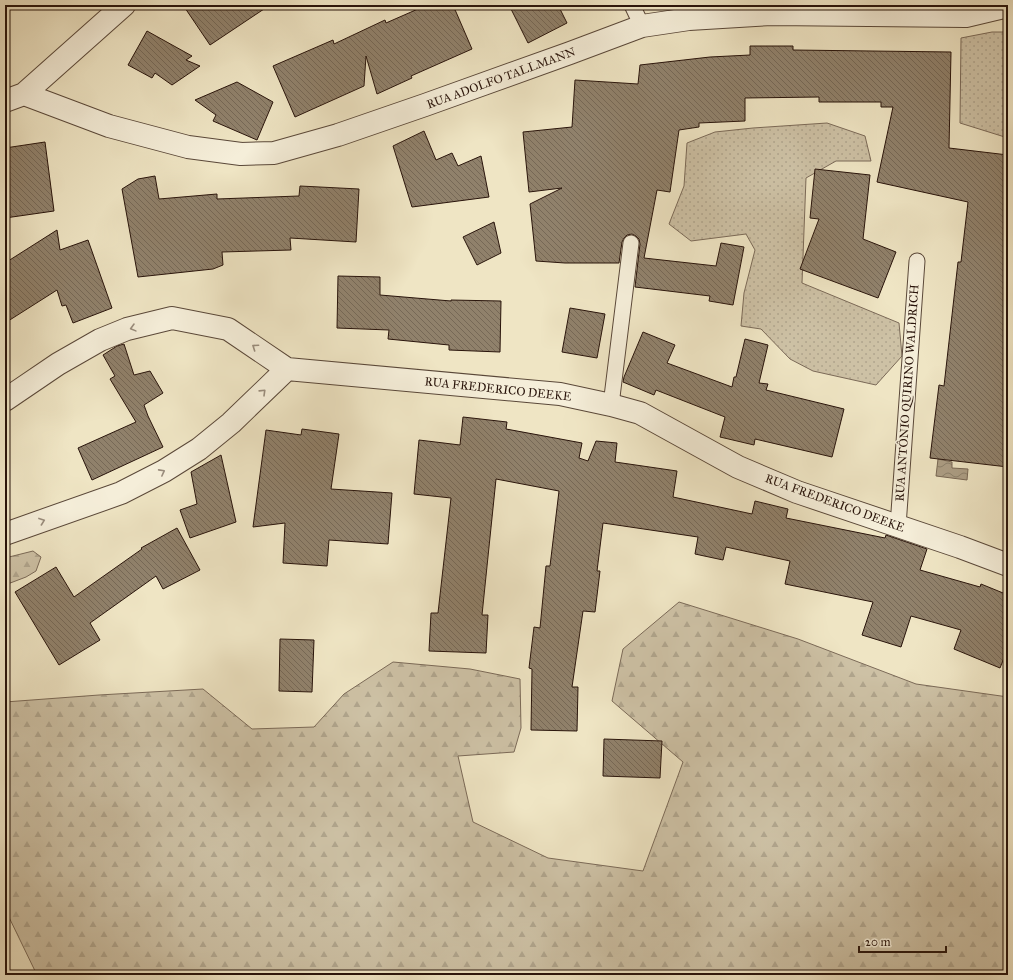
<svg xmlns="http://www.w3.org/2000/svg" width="1013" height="980" viewBox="0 0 1013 980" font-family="'IM FELL Great Primer',serif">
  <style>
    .grass { fill: url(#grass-dots); stroke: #7b6a58 }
    .forest { fill: url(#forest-firs); stroke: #7b6a58 }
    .water { fill: url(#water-waves); stroke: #786754 }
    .building { fill: url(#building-back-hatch); stroke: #29140b }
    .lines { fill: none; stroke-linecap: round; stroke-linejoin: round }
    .lane-casing { stroke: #5a4839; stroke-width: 17 }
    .street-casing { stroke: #5a4839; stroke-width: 24 }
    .lane { stroke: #f5eed9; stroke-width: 15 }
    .street { stroke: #f5eed9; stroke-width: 22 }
    .oneway { stroke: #998c7c }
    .labels { text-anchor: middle; stroke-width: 3; stroke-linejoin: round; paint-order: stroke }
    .street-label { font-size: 12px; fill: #29140b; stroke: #f5eed9 }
  </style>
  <defs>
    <pattern id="grass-dots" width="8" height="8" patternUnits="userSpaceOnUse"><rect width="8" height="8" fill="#cdc1a5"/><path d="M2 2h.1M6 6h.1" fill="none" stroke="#b0a58d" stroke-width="1.8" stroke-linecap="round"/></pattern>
    <pattern id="forest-firs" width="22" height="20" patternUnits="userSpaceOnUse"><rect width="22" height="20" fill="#cdc1a5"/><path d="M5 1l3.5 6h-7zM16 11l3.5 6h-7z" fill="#b0a58d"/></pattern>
    <pattern id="water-waves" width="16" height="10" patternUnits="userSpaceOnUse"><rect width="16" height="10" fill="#ac9e85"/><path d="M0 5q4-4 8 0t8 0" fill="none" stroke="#8c806b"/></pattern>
    <pattern id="building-back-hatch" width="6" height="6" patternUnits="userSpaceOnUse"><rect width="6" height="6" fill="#90816b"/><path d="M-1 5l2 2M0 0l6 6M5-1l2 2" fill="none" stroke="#766856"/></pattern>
  </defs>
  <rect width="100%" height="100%" fill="#efe5c4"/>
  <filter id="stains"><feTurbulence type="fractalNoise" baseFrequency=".005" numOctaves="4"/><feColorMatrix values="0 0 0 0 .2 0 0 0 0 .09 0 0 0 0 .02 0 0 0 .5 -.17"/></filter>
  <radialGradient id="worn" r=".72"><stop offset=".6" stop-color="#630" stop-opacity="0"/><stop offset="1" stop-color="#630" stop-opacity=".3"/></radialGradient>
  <path class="grass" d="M 992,32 L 1008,32 L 1008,138 L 960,123 L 961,38 Z
    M 827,123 L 865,136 L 871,161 L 836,161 L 806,178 L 802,283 L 899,323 L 902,356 L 876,385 L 813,371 L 790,359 L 761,329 L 741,326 L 744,293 L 755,250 L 746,234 L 691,241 L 669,224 L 684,186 L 687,143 L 715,132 L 753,128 Z"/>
  <path class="forest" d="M 33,551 L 41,557 L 36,571 L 26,577 L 5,585 L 5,558 Z
    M 679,602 L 798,639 L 916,684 L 1008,697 L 1008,975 L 37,975 L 5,909 L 5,702 L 99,695 L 203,689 L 252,729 L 314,727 L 344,694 L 393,662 L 470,669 L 520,679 L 521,728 L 514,752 L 458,756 L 473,822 L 548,858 L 643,871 L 683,762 L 612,701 L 623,649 Z"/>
  <path class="water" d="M 938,459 L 952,462 L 952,468 L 968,469 L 967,480 L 936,476 Z"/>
  <path class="building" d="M 183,5 L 270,5 L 210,45 Z
    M 427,5 L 453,5 L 472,49 L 411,76 L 412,78 L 377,94 L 366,56 L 364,86 L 295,117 L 273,66 L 333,40 L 334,44 L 385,20 L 386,23 Z
    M 509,5 L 558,5 L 567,23 L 528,43 Z
    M 147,31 L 192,56 L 186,60 L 200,66 L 172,85 L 155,73 L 152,78 L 128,65 Z
    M 750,46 L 793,46 L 793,50 L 951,52 L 949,148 L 1008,155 L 1008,467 L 930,458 L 939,385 L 944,386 L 958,262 L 961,262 L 968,202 L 877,182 L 893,107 L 881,107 L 881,102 L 819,102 L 819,97 L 745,98 L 745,121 L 699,123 L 699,127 L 679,130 L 670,192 L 657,190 L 644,258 L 716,266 L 721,243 L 744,247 L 733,305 L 709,301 L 710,296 L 635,287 L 640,244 L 639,239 L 636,236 L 632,234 L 627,235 L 624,238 L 622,242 L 619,263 L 565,263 L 536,261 L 530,204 L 562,188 L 529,192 L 523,132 L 572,127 L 575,80 L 638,84 L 640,65 L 710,57 L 750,55 Z
    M 237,82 L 273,102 L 257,140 L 213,121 L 216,115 L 195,100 Z
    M 424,131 L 436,160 L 452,153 L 458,166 L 481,156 L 489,197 L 412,207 L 393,146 Z
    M 45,142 L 54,211 L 5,218 L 5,148 Z
    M 815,169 L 870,175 L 863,239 L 896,252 L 878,298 L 800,269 L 819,219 L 810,218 Z
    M 155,176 L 159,199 L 217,194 L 217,199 L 299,196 L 300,186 L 359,189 L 356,242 L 290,238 L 291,250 L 222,252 L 223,265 L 213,269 L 138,277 L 122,189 L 138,179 Z
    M 494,222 L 501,253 L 477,265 L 463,237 Z
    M 57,230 L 60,250 L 88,240 L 112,308 L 73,323 L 66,305 L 62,306 L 57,290 L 5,323 L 5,263 Z
    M 338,276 L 380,277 L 380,295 L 451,301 L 451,300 L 501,301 L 500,352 L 449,350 L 449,345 L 388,339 L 389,330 L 337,328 Z
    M 570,308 L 605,314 L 597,358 L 562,352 Z
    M 643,332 L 675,345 L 667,363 L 732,387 L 734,377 L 736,377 L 745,339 L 768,345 L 759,383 L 768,384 L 766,390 L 844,409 L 832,457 L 755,439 L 754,445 L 720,437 L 725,417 L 656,390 L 654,395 L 623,382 L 624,377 Z
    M 124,344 L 134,375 L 150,371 L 163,393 L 144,405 L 148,416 L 163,447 L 92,480 L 78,448 L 136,422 L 110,379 L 115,376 L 103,355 L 117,346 Z
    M 463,417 L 507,422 L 506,429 L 582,443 L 579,458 L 588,461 L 596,441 L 617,443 L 615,462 L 677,471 L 673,497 L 752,514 L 755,501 L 788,509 L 786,518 L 885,538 L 886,535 L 927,549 L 920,570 L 980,587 L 981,584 L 1008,595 L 1008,648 L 1000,668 L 954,649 L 961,630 L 911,616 L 901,647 L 862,635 L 873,602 L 785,584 L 790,561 L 726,547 L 723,560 L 695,554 L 698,537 L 603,523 L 597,571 L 600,571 L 595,612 L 583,611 L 572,687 L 578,687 L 577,731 L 531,730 L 532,669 L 529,668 L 534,627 L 540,628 L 546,566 L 550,566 L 559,491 L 496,479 L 482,615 L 488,615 L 486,653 L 429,651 L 431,613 L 438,613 L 451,498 L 414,494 L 419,440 L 460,445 Z
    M 302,429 L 339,434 L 331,489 L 392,493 L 388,544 L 329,540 L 327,566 L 283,563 L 285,523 L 253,527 L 266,430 L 301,435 Z
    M 221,455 L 236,522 L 190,538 L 180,510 L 197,504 L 191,472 Z
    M 177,528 L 200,570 L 163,589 L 156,576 L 90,623 L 100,640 L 59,665 L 15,592 L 56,567 L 74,597 L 142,549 L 141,548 Z
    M 280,639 L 314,640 L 312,692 L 279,691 Z
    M 604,739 L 662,741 L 660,778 L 603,776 Z"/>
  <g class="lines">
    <g class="lane-casing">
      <path id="lane" d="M 632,5 L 642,26
        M 611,405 L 631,243
        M 898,526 L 917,261"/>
    </g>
    <g class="street-casing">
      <path id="street" d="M 24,94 L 124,5
        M 5,101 L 24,94 L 109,126 L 188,147 L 241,154 L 274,153 L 338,135 L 425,105 L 570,53 L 642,26 L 689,19 L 772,14 L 966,16 L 1008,6
        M 5,400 L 58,364 L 100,340 L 127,329 L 172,318 L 228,329 L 287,369 L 560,394 L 611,405 L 640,413 L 738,467 L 797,492 L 960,547 L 1008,565
        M 5,534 L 121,493 L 164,471 L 199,449 L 231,423 L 287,369"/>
    </g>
    <use href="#lane" class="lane"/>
    <use href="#street" class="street"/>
  </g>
  <defs><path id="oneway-chevron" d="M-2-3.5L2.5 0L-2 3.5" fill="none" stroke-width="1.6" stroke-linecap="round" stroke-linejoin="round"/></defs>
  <g class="oneway">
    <use href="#oneway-chevron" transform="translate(133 328) rotate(165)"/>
    <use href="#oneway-chevron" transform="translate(255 347) rotate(-146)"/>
    <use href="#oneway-chevron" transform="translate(263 392) rotate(-44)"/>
    <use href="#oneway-chevron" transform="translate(162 472) rotate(-28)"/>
    <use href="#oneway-chevron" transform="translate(42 521) rotate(-20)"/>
  </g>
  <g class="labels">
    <g class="street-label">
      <text transform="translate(501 78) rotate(-20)" y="4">RUA ADOLFO TALLMANN</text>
      <text transform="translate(498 389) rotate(6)" y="4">RUA FREDERICO DEEKE</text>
      <text transform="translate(907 393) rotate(-86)" y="4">RUA ANTÔNIO QUIRINO WALDRICH</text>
      <text transform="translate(835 503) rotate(20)" y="4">RUA FREDERICO DEEKE</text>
    </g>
  </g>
  <rect width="1013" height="980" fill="none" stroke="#efe5c4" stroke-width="20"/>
  <rect x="6" y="6" width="1001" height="968" fill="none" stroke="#29140b" stroke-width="2"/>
  <rect x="10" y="10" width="993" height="960" fill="none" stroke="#29140b"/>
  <path d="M859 946v6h87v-6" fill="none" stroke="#29140b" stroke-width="2"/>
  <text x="865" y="946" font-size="12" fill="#29140b" stroke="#f5eed9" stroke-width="3" paint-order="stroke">20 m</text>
  <rect width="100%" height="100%" filter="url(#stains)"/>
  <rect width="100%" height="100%" fill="url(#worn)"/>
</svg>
